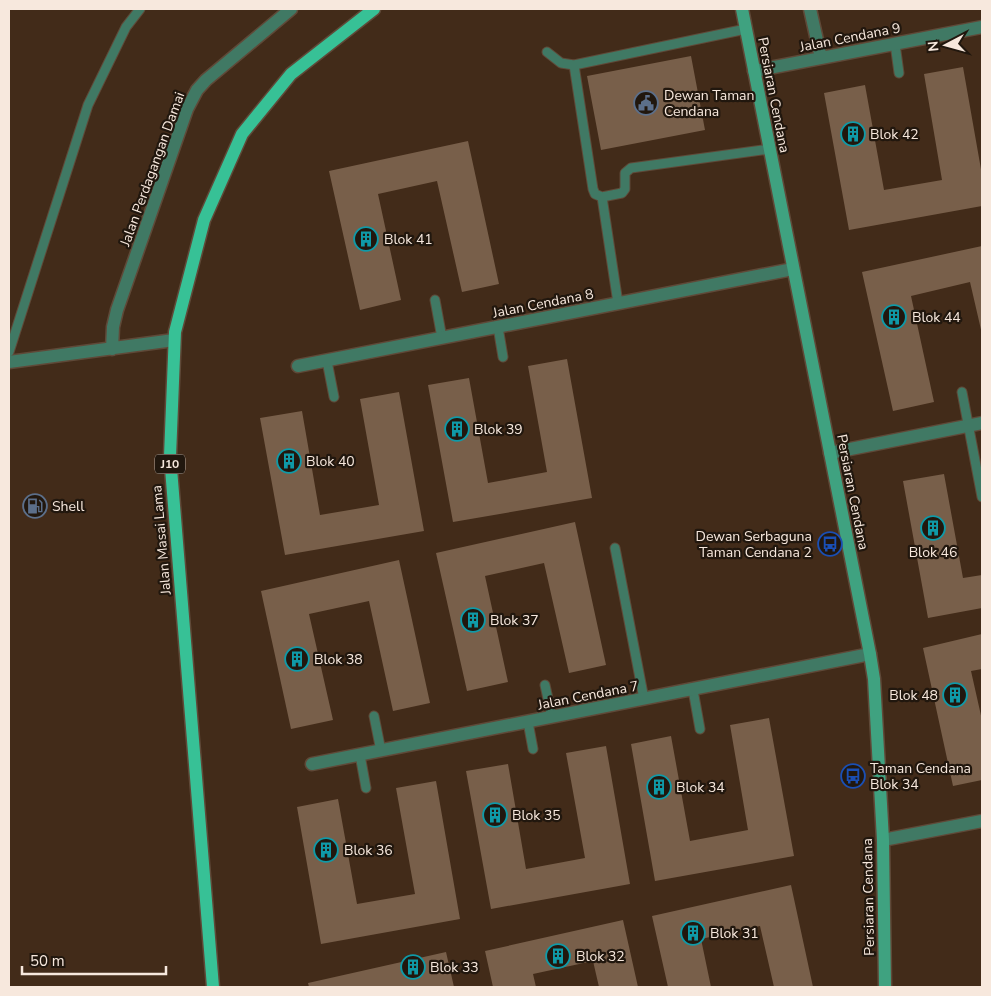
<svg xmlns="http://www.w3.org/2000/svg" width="991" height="996" viewBox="0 0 991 996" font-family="'Nunito Sans',sans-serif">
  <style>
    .building { fill: #785f4a }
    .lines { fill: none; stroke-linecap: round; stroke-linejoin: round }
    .lane-casing { stroke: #5f4938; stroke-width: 11 }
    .street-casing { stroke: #5f4938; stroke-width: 15 }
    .secondary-casing { stroke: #5f4938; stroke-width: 15 }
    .primary-casing { stroke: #5f4938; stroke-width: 15 }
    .lane { stroke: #407964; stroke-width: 9 }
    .street { stroke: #407964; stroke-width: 12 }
    .secondary { stroke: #3fa280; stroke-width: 12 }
    .primary { stroke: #37c196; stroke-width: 12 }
    .labels { text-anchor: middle; stroke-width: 4.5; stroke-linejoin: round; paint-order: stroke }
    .shield { fill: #21170e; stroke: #b7a99f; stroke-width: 1 }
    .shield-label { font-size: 12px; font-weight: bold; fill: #f7e8dd }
    .street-label { font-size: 14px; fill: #f7e8dd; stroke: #21170e }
    .poi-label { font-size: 14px; fill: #f7e8dd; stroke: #21170e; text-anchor: start }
  </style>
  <rect width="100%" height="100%" fill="#422b19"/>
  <path class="building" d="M 691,56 L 705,130 L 601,150 L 587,76 Z
    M 963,67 L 982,175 L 982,206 L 849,230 L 824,93 L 865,85 L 884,190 L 942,180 L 924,74 Z
    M 468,141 L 499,284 L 462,292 L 437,181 L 378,194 L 401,300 L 360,310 L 329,171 Z
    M 982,246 L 982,334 L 970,282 L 911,296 L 934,402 L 893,411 L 862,272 Z
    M 567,359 L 592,498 L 453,522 L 428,385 L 469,378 L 488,483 L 547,472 L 528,366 Z
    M 399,392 L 424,531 L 285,555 L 260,418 L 302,411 L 320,515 L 379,505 L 360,399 Z
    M 944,474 L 963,578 L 982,575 L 982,608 L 928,618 L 903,481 Z
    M 575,522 L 606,665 L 569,673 L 544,563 L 485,576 L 508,682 L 467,691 L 436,553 Z
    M 399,560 L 430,703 L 393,711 L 369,601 L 309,614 L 333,720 L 291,729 L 261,591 Z
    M 982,634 L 982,669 L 971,671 L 982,720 L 982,780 L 953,786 L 923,648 Z
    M 769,718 L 794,856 L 655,881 L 631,744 L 671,736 L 690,841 L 748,830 L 730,725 Z
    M 606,746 L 630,884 L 491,909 L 466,771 L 508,764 L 526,869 L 585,858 L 566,753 Z
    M 436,781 L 460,919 L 321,944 L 297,807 L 338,799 L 357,904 L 415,894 L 396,788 Z
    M 791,885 L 813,987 L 774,987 L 760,926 L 701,939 L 711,987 L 668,987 L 652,916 Z
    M 623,920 L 638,987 L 599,987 L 593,961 L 533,974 L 536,987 L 493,987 L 485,951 Z
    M 446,952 L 454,987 L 309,987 L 308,983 Z"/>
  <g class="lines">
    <g class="lane-casing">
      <path id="lane" d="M 895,44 L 899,73
        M 547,52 L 561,63 L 574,65 L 746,29
        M 574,65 L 593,189 L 595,194 L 602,197 L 618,303
        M 602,197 L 622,193 L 625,189 L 625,173 L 631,168 L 770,149
        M 435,300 L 442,338
        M 498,327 L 503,357
        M 9,352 L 88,105 L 126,27 L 140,9
        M 327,361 L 334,397
        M 962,392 L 982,497
        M 615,548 L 644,699
        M 545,685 L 552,717
        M 693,690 L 700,729
        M 374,716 L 381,751
        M 528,722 L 533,749
        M 360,755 L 366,788"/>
    </g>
    <g class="street-casing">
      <path id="street" d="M 810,9 L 821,58
        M 754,71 L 982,27
        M 112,349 L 113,327 L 117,310 L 187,109 L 197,90 L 206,80 L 291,9
        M 9,362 L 174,340
        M 298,366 L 793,269
        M 830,453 L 982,423
        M 312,764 L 870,654
        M 883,840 L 982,821"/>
    </g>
    <g class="secondary-casing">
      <path id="secondary" d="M 742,9 L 870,654 L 874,679 L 883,840 L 885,987"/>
    </g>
    <g class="primary-casing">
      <path id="primary" d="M 213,987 L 170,456 L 175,332 L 204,220 L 242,134 L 291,74 L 374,9"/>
    </g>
    <use href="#lane" class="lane"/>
    <use href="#street" class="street"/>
    <use href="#secondary" class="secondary"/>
    <use href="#primary" class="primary"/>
  </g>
  <defs>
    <g id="civic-ring" transform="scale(1.25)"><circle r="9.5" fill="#21170e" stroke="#5c6f8a" stroke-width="1.5"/><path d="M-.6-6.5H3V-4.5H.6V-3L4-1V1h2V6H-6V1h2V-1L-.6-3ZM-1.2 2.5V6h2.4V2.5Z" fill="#5c6f8a"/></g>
    <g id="building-ring" transform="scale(1.25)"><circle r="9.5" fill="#21170e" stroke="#0f9aa8" stroke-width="1.5"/><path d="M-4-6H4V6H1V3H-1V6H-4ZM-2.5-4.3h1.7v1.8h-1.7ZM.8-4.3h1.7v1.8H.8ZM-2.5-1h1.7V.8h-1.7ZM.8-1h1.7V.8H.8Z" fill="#0f9aa8"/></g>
    <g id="fuel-ring" transform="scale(1.25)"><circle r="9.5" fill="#21170e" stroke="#5c6f8a" stroke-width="1.5"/><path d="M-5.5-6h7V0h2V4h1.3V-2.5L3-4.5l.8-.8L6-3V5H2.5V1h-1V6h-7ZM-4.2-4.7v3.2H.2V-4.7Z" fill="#5c6f8a"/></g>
    <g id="bus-ring" transform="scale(1.25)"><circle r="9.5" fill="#21170e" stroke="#1a4fb4" stroke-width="1.5"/><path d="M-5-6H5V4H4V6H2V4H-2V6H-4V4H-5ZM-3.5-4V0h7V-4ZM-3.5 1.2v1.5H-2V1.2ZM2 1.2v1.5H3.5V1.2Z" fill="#1a4fb4"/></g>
  </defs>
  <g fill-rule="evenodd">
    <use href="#civic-ring" x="646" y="103"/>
    <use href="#building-ring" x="853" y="134"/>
    <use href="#building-ring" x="366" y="239"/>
    <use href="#building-ring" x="894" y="317"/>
    <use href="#building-ring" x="457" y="429"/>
    <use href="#building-ring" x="289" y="461"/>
    <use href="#fuel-ring" x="35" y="506"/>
    <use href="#building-ring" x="933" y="528"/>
    <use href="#bus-ring" x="830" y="544"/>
    <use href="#building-ring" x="473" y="620"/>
    <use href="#building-ring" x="297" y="659"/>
    <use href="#building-ring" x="955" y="695"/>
    <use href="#bus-ring" x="853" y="776"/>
    <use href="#building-ring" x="659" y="787"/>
    <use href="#building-ring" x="495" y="815"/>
    <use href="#building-ring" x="326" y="850"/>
    <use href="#building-ring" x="693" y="933"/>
    <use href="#building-ring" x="558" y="956"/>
    <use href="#building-ring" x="413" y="967"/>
  </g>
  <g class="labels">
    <rect class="shield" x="155" y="454.5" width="30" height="19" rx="4"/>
    <g class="shield-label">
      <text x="170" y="468">J10</text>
    </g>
    <g class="street-label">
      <text transform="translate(850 37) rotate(-11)" y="5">Jalan Cendana 9</text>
      <text transform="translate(774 95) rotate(79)" y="5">Persiaran Cendana</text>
      <text transform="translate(152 169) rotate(-70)" y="5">Jalan Perdagangan Damai</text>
      <text transform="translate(543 303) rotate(-11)" y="5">Jalan Cendana 8</text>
      <text transform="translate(853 492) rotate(79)" y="5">Persiaran Cendana</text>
      <text transform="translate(161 540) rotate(-95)" y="5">Jalan Masai Lama</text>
      <text transform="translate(588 695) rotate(-11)" y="5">Jalan Cendana 7</text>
      <text transform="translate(868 897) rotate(-91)" y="5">Persiaran Cendana</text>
    </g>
    <g class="poi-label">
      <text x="664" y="100">Dewan Taman<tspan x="664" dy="16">Cendana</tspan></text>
      <text x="870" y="139">Blok 42</text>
      <text x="384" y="244">Blok 41</text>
      <text x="912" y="322">Blok 44</text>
      <text x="474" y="434">Blok 39</text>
      <text x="306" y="466">Blok 40</text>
      <text x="52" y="511">Shell</text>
      <text x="812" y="541" text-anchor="end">Dewan Serbaguna<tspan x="812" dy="16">Taman Cendana 2</tspan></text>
      <text x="933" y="557" text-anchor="middle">Blok 46</text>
      <text x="490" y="625">Blok 37</text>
      <text x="314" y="664">Blok 38</text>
      <text x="938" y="700" text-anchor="end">Blok 48</text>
      <text x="870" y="773">Taman Cendana<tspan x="870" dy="16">Blok 34</tspan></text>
      <text x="676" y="792">Blok 34</text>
      <text x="512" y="820">Blok 35</text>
      <text x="344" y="855">Blok 36</text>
      <text x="710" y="938">Blok 31</text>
      <text x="576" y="961">Blok 32</text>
      <text x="430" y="972">Blok 33</text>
    </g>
  </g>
  <rect width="991" height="996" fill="none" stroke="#f7e8dd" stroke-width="20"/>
  <g transform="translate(946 45) rotate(264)" stroke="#21170e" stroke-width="4" paint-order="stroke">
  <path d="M0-4L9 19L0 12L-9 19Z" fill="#f7e8dd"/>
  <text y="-8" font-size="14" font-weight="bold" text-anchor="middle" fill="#f7e8dd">N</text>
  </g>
  <path d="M22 966v8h144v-8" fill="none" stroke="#f7e8dd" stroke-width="2.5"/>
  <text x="30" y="966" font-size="15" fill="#f7e8dd" stroke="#21170e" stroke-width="4" paint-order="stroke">50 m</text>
</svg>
